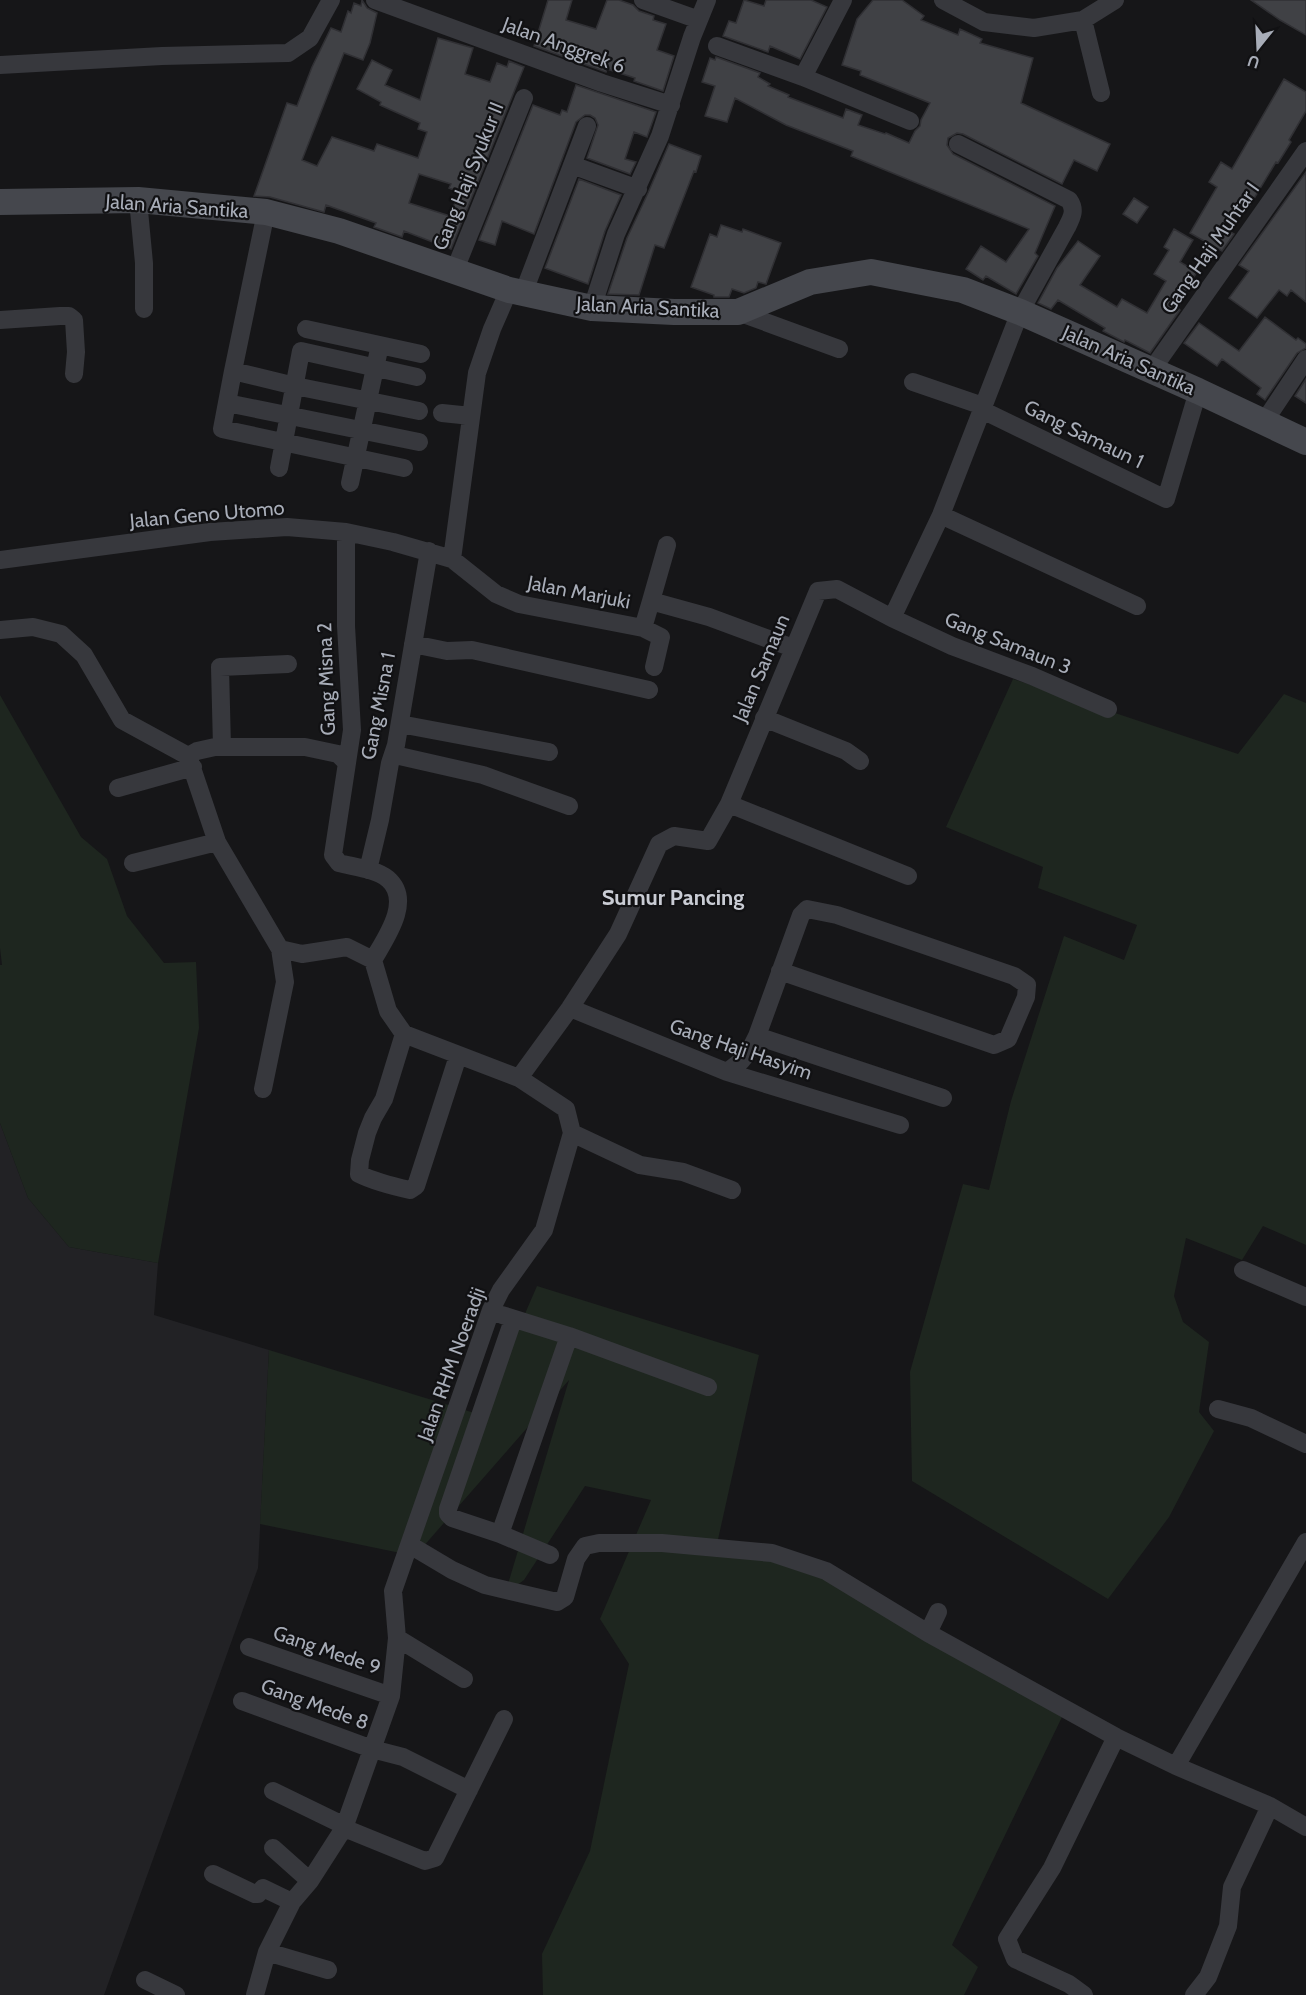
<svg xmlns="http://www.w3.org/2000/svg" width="1306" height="1995" viewBox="0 0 1306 1995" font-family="Cabin,sans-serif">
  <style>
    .built { fill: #222225 }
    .green { fill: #1e261f }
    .building { fill: #404145; stroke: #303034; stroke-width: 1.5; fill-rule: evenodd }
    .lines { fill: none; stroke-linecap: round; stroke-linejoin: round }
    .street { stroke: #37383d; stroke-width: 18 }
    .secondary { stroke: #45474d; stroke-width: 26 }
    .labels { text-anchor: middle; stroke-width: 4.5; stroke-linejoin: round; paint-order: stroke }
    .street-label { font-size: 20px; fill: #a8adb8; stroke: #111113 }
    .quarter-label { font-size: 22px; font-weight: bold; fill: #c9ccd4; stroke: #111113 }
  </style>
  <rect width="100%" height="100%" fill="#161618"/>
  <path class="built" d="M 0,1123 L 28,1198 L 69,1247 L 158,1263 L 154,1315 L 269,1350 L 258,1568 L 104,1995 L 0,1995 Z"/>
  <path class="green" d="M 1013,679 L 1238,754 L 1284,694 L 1306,703 L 1306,1245 L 1263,1226 L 1242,1260 L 1186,1238 L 1174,1296 L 1183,1322 L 1209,1342 L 1199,1412 L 1214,1431 L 1169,1517 L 1108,1599 L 912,1481 L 910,1372 L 963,1184 L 989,1190 L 1011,1101 L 1064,936 L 1124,960 L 1137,925 L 1038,888 L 1043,867 L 946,827 Z
    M 0,695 L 81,837 L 107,859 L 127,916 L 164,963 L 196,962 L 199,1028 L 158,1263 L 69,1247 L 28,1198 L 0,1123 L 0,965 L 2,965 L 0,948 Z
    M 537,1286 L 759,1355 L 717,1544 L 821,1560 L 1062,1717 L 952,1945 L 978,1967 L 964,1995 L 543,1995 L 542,1954 L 590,1851 L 629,1664 L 600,1619 L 651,1500 L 585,1486 L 524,1580 L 505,1594 L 569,1380 L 415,1556 L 260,1524 L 269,1350 L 481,1415 Z"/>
  <path class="building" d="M 362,0 L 367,8 L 377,13 L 370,43 L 363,60 L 344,53 L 302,160 L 317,166 L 332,137 L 374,151 L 377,144 L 418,158 L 427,132 L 418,129 L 420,123 L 380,105 L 381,102 L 357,89 L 372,60 L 392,70 L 385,85 L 420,100 L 438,38 L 473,48 L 465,74 L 490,82 L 497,63 L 507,67 L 509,61 L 524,67 L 451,249 L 404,231 L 402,237 L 374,227 L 376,223 L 326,205 L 324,212 L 270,197 L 254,196 L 287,103 L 297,106 L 312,67 L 331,28 L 341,32 L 348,11 L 351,13 L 354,3 L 361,6 ZM 419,174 L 451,184 L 449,188 L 459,192 L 450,216 L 409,203 Z
    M 548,0 L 572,0 L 566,20 L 596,29 L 607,0 L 619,0 L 633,5 L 639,11 L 654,16 L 653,20 L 666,24 L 657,50 L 674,56 L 663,91 L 634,81 L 635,78 L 607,69 L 606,72 L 534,46 Z
    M 744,0 L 764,6 L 766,0 L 811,0 L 827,7 L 800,59 L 770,46 L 768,52 L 723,36 L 729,21 L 736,23 Z
    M 873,0 L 902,0 L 924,16 L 921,20 L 958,35 L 960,29 L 982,39 L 980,43 L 1033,58 L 1021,103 L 1110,144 L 1097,171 L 1074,160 L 1062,184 L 963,134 L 957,133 L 948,138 L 947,145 L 953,154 L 1055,206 L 1035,253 L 1038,256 L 1016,294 L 986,276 L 983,280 L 966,269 L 981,246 L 1006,262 L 1029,229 L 851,156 L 853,151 L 786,125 L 735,98 L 727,122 L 705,116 L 715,86 L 702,82 L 710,58 L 715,60 L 716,57 L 760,73 L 758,77 L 770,84 L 768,86 L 789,95 L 788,97 L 843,118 L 846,109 L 862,115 L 858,125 L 885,134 L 886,133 L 909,143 L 915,131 L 920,126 L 921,120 L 930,103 L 860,75 L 861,71 L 842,65 L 857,19 Z
    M 1251,0 L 1306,0 L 1306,35 L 1280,20 Z
    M 1284,79 L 1306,92 L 1306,111 L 1289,140 L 1291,142 L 1278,163 L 1276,162 L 1249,207 L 1239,201 L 1222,227 L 1234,234 L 1222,251 L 1190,233 L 1217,187 L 1209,182 L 1221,162 L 1232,169 Z
    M 576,85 L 656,112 L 647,137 L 634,132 L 625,159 L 636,162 L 630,174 L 587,158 L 598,125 L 595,118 L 590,115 L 585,115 L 576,122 L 534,234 L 502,221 L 495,245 L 479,240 L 533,105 L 560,115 L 562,110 L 567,112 Z
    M 669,144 L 701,156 L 696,172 L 694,171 L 664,248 L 655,245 L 639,295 L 608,294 L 627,238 L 648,193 Z
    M 1306,172 L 1306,302 L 1291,290 L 1287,296 L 1279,290 L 1257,318 L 1229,298 L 1249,271 L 1239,265 Z
    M 579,179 L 621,195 L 605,231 L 588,284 L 545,268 Z
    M 1134,198 L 1148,207 L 1137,223 L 1123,214 Z
    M 721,225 L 742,232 L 743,229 L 781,243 L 766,284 L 758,282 L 756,288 L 744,293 L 732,289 L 729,297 L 714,297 L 714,295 L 691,287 L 710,234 L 717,237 Z
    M 1174,229 L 1193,240 L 1180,262 L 1197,272 L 1178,303 L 1180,304 L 1178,308 L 1180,310 L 1150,353 L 1125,340 L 1124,342 L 1103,331 L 1105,328 L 1058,300 L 1051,309 L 1038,303 L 1057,268 L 1078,241 L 1100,256 L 1080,285 L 1117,307 L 1122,299 L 1147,313 L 1166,281 L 1154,274 L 1169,250 L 1164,247 Z
    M 1265,317 L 1296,340 L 1298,338 L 1306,344 L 1306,348 L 1297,353 L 1265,400 L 1257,394 L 1261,388 L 1222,359 L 1217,366 L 1184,343 L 1199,323 L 1239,351 Z
    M 1306,379 L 1306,403 L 1295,396 Z"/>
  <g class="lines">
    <path class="street" d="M 375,0 L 602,83 L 671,105
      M 643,0 L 699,20
      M 943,0 L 984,22 L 1034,28 L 1083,20 L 1115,0
      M 1083,20 L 1101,93
      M 717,46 L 803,77 L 910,121
      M 0,65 L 162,56 L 288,53 L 310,38 L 331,0
      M 803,77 L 843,0
      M 572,165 L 638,189
      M 138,200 L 144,263 L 144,309
      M 266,212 L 233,371 L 295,386 L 419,411
      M 454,272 L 524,98
      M 523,294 L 587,126
      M 592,308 L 616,234 L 660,136 L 692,37 L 707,0
      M 738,312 L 839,349
      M 0,320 L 60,316 L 69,316 L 74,320 L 76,352 L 74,374
      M 306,329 L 421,354
      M 233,371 L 222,429 L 404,468
      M 1151,371 L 1306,151
      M 913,382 L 983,406
      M 227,403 L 419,442
      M 982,410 L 1166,499 L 1198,391
      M 442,413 L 471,416
      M 1264,422 L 1306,359
      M 279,468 L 301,351 L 417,377
      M 350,483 L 380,345
      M 941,515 L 1137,606
      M 346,532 L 346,626 L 352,730 L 333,855 L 339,863 C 354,867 376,869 388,879 C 413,901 385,939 373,960
      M 452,559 L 477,373 L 492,329 L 509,290
      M 0,560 L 210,532 L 287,527 L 346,532 L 393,542 L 452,559 L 496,594 L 519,604 L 643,628 L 651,601 L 709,617 L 793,648
      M 651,601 L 667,545
      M 892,618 L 952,646 L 1032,676 L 1108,709
      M 643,628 L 661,637 L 654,667
      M 0,630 L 33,627 L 61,634 L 84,655 L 122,720 L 188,756 L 217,842 L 280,949 L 302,954 L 347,947 L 373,960 L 388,1011 L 404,1034 L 519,1078 L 566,1109 L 572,1133 L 544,1230 L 501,1290 L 491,1310 L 393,1591 L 397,1638 L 391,1696 L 344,1828 L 310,1881 L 292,1902 L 267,1952 L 255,1995
      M 413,644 L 447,651 L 472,650 L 649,690
      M 764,718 L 846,751 L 860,761
      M 400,724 L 549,752
      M 222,747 L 220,667 L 288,664
      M 395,755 L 483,775 L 569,806
      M 188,756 L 197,751 L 215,747 L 305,747 L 338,754 L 347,763
      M 118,788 L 193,767
      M 729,804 L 908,876
      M 133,863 L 217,842
      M 368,870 L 380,820 L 390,763 L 396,745 L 429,551
      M 570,1008 L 727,1072 L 900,1125
      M 404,1034 L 384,1099 L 373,1118 L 367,1133 L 360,1160 L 359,1174 C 375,1182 392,1186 410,1190 L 416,1186 L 458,1056
      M 757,1036 L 943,1098
      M 727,1072 L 741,1061 L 750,1050 L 757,1036 L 801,915 L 807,909 L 837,915 L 1014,976 L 1027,985 L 1026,997 L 1008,1039 L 994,1045 L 780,971
      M 519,1078 L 570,1008 L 618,934 L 659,844 L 674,836 L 708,841 L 729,804 L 818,591 L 837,589 L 892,618 L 941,515 L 1020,312 L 1067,227 C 1072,217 1076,210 1069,200 L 958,144
      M 263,1089 L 285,982 L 280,949
      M 572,1133 L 640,1165 L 683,1172 L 732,1190
      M 1243,1270 L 1306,1297
      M 502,1315 L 569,1336
      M 513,1320 L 448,1509 L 448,1514 L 452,1518 L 500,1534 L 569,1336 L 708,1387
      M 1218,1409 L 1251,1418 L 1306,1444
      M 500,1534 L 550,1555
      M 1306,1542 L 1176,1766 L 1270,1806 L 1306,1827
      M 410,1545 L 452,1570 L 485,1585 L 557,1602 L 565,1597 L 576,1559 L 585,1546 L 599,1543 L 662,1543 L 772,1553 L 826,1571 L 928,1633 L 1116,1737 L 1176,1766
      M 928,1633 L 938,1612
      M 397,1638 L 464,1679
      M 249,1647 L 391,1696
      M 242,1701 L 372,1749 L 403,1757 L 469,1790
      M 273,1791 L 345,1826
      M 344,1828 L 425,1861 L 435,1858 L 504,1719
      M 273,1848 L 310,1881
      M 213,1874 L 255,1894 L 258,1894 L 263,1888 L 292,1902
      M 267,1952 L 328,1970
      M 145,1980 L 176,1995
      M 1084,1995 L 1069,1984 L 1015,1959 L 1007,1939 L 1052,1868 L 1116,1737
      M 1194,1995 L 1208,1977 L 1228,1926 L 1232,1887 L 1270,1806"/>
    <path class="secondary" d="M 0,202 L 138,200 L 266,212 L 339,231 L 509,290 L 592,308 L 674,312 L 738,312 L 810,282 L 871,272 L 963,290 L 1020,312 L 1198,391 L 1306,442"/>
  </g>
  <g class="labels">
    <g class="street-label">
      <text transform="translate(564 45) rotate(20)" y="7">Jalan Anggrek 6</text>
      <text transform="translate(468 176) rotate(-68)" y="7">Gang Haji Syukur II</text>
      <text transform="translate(177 206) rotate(4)" y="7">Jalan Aria Santika</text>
      <text transform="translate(1210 248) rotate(-55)" y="7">Gang Haji Muhtar I</text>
      <text transform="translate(648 307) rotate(3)" y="7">Jalan Aria Santika</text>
      <text transform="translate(1129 360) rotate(24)" y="7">Jalan Aria Santika</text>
      <text transform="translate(1084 434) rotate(26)" y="7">Gang Samaun 1</text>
      <text transform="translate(207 514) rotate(-5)" y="7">Jalan Geno Utomo</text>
      <text transform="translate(579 592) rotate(11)" y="7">Jalan Marjuki</text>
      <text transform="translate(1008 643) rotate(22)" y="7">Gang Samaun 3</text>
      <text transform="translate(761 668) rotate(-67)" y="7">Jalan Samaun</text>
      <text transform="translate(326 679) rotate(-92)" y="7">Gang Misna 2</text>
      <text transform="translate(378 706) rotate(-79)" y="7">Gang Misna 1</text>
      <text transform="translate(741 1049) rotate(19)" y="7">Gang Haji Hasyim</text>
      <text transform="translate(451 1364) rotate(-70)" y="7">Jalan RHM Noeradji</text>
      <text transform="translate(327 1650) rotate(19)" y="7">Gang Mede 9</text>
      <text transform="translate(315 1704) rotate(20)" y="7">Gang Mede 8</text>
    </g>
    <g class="quarter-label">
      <text x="673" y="905">Sumur Pancing</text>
    </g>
  </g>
  <g transform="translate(1258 48) rotate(198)" stroke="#111113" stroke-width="4.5" paint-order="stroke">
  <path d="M0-4.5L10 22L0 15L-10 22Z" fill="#a8adb8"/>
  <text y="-9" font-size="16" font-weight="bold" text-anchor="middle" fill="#a8adb8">U</text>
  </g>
</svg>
